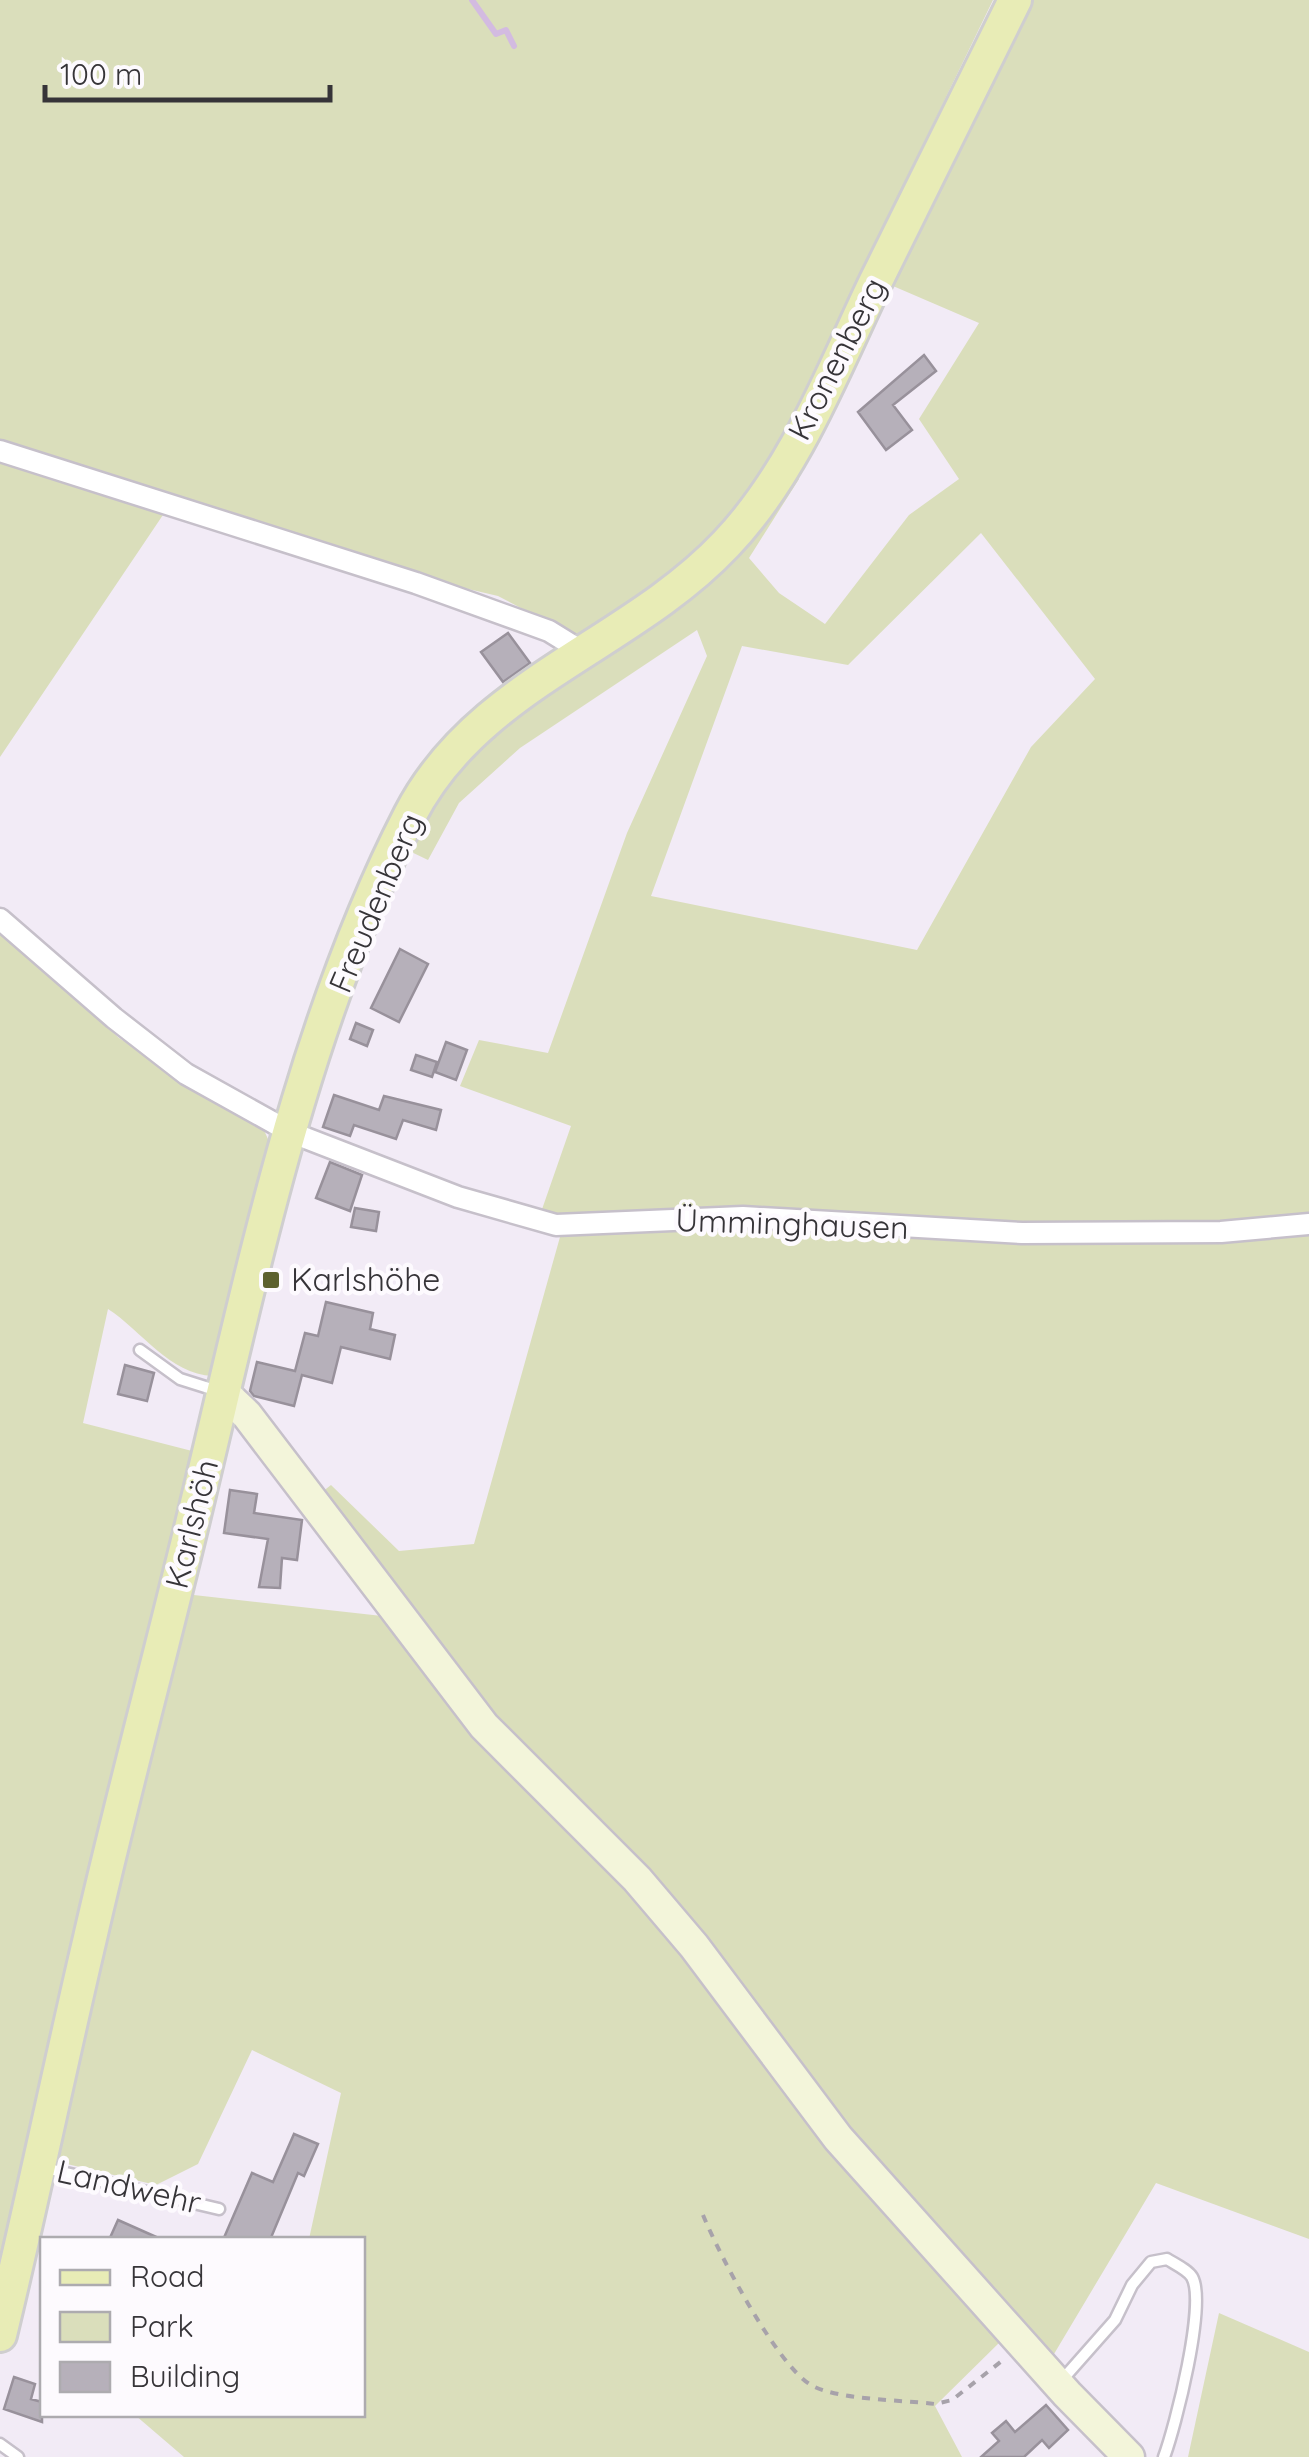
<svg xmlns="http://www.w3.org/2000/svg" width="1309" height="2457" viewBox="0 0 1309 2457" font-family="Quicksand,sans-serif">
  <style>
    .green { fill: #dadebb; fill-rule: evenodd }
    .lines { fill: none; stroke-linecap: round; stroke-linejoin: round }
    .stream { stroke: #d3bbe1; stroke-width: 6 }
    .building { fill: #b6b0ba; stroke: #98919b; stroke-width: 2.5 }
    .lane-casing { stroke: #c6c0ca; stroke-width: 15 }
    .street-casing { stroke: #c6c0ca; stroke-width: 25 }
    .secondary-casing { stroke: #c6c0ca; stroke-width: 35 }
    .primary-casing { stroke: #cfcecf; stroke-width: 38 }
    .path { stroke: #a7a2aa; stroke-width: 4; stroke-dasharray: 8 8; stroke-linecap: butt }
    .lane { stroke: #fff; stroke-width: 10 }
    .street { stroke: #fff; stroke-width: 20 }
    .secondary { stroke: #f3f5da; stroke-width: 30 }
    .primary { stroke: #e8ecb6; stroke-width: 32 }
    .poi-dot { fill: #5d612e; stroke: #fdfafe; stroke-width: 4 }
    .labels { text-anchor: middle; stroke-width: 9; stroke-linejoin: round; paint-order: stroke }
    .street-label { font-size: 32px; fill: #363438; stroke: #fdfafe }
    .poi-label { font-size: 32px; fill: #363438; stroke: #fdfafe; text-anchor: start }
  </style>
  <rect width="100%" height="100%" fill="#f2ebf6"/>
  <path class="green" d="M 0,0 L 993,0 L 772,457 L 732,520 L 693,561 L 586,635 L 572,635 L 498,596 L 417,577 L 0,449 Z
    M 1026,0 L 1309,0 L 1309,2239 L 1156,2183 L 1054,2354 L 1046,2358 L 518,1762 L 313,1499 L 331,1485 L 399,1551 L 474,1544 L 560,1237 L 540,1215 L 571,1126 L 460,1086 L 479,1040 L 548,1053 L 627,833 L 707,656 L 697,630 L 520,748 L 459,803 L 428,860 L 403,848 L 449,770 L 793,472 L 799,479 L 749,558 L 779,593 L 825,624 L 909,515 L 959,479 L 919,419 L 979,323 L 886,283 ZM 981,533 L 1095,679 L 1031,747 L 917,950 L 651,896 L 742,646 L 848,665 Z
    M 0,457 L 169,506 L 0,757 Z
    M 0,927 L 119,1038 L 263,1128 L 272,1148 L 213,1376 C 169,1374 142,1331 108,1309 L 83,1423 L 196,1452 L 0,2283 Z
    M 185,1594 L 391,1617 L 634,1882 L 1003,2339 L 935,2406 L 962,2457 L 184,2457 L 135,2415 L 362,2414 L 362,2240 L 309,2239 L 341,2093 L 252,2050 L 198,2164 L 156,2185 L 50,2160 Z
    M 1219,2313 L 1309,2352 L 1309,2457 L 1188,2457 Z"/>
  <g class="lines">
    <path class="stream" d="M 472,0 L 496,34 L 506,30 L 514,46"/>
  </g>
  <path class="building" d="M 924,355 L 936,371 L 893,405 L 912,430 L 886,450 L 858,412 Z
    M 508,633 L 530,663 L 503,682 L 481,652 Z
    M 400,949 L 428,964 L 399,1022 L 371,1008 Z
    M 356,1023 L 373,1030 L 367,1046 L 350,1039 Z
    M 446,1042 L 467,1050 L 456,1080 L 435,1072 Z
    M 416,1055 L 437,1062 L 432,1077 L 411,1070 Z
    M 334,1095 L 379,1110 L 384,1096 L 441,1110 L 436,1130 L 403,1120 L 396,1139 L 354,1125 L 350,1136 L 323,1127 Z
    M 330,1162 L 362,1175 L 350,1211 L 316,1198 Z
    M 355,1208 L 379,1212 L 376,1231 L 351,1227 Z
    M 326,1302 L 373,1313 L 370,1329 L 395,1335 L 390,1359 L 341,1347 L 332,1383 L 302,1375 L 294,1406 L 254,1396 L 250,1391 L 257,1362 L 295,1371 L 305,1333 L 318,1336 Z
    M 125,1365 L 154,1373 L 147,1401 L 118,1394 Z
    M 230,1490 L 257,1494 L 254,1513 L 302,1520 L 297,1560 L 282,1558 L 280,1588 L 259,1587 L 268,1539 L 224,1533 Z
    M 294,2134 L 318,2144 L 304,2176 L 298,2173 L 270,2240 L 223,2240 L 252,2173 L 273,2182 Z
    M 118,2220 L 163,2240 L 109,2240 Z
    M 14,2377 L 35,2384 L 31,2399 L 42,2402 L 42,2422 L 4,2409 Z
    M 1046,2405 L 1068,2430 L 1049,2448 L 1042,2440 L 1024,2457 L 981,2457 L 999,2441 L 992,2433 L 1006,2421 L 1015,2432 Z"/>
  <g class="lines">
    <g class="lane-casing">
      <path id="lane" d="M 140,1350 L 180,1379 L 218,1391
        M 45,2168 L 219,2209
        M 1062,2380 L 1115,2320 L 1132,2285 L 1151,2262 L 1167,2259 C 1175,2264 1188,2270 1192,2277 C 1207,2303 1175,2428 1164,2457
        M 0,2444 L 18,2457"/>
    </g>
    <g class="street-casing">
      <path id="street" d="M 0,451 L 416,583 L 549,631 L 583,652
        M 0,919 L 114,1018 L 186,1074 L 290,1132 L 458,1197 L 556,1225 L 743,1217 L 1022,1233 L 1221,1232 L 1309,1224"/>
    </g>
    <g class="secondary-casing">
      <path id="secondary" d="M 224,1393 L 247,1415 L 484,1726 L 637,1879 L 694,1946 L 838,2138 L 1067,2394 L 1129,2457"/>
    </g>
    <g class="primary-casing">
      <path id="primary" d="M 0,2335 C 32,2203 59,2070 90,1938 C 125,1784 167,1632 203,1478 C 256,1257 305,1019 410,815 C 477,684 630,646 726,544 C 794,473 833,371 875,283 C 921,188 968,94 1015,0"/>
    </g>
    <path class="path" d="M 703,2215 C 719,2254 776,2364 811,2385 C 837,2400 903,2400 935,2404 L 952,2400 L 1003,2360"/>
    <use href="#lane" class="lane"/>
    <use href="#street" class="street"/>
    <use href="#secondary" class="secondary"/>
    <use href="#primary" class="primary"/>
  </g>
  <rect class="poi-dot" x="261" y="1270" width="20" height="20" rx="5"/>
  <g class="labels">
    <g class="street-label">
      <text transform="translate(837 359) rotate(-63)" y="11">Kronenberg</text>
      <text transform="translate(376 903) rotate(-67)" y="11">Freudenberg</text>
      <text transform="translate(792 1224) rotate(2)" y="11">Ümminghausen</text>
      <text transform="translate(192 1524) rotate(-76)" y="11">Karlshöh</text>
      <text transform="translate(129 2187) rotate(13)" y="11">Landwehr</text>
    </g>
    <g class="poi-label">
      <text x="291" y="1291">Karlshöhe</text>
    </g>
  </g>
  <rect x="40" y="2237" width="325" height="180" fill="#fdfafe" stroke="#adabaf" stroke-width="2.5"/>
  <rect x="60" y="2270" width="50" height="15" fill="#e8ecb6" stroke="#adabaf" stroke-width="2.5"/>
  <text x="130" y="2287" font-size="30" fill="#363438">Road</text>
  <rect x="60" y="2312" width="50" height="30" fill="#dadebb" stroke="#adabaf" stroke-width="2.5"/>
  <text x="130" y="2337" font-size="30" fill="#363438">Park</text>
  <rect x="60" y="2362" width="50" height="30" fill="#b6b0ba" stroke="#adabaf" stroke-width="2.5"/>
  <text x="130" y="2387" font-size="30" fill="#363438">Building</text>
  <path d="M45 85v15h285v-15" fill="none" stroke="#363438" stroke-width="5"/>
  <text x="60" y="85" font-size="30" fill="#363438" stroke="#fdfafe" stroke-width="8" paint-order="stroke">100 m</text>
</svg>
